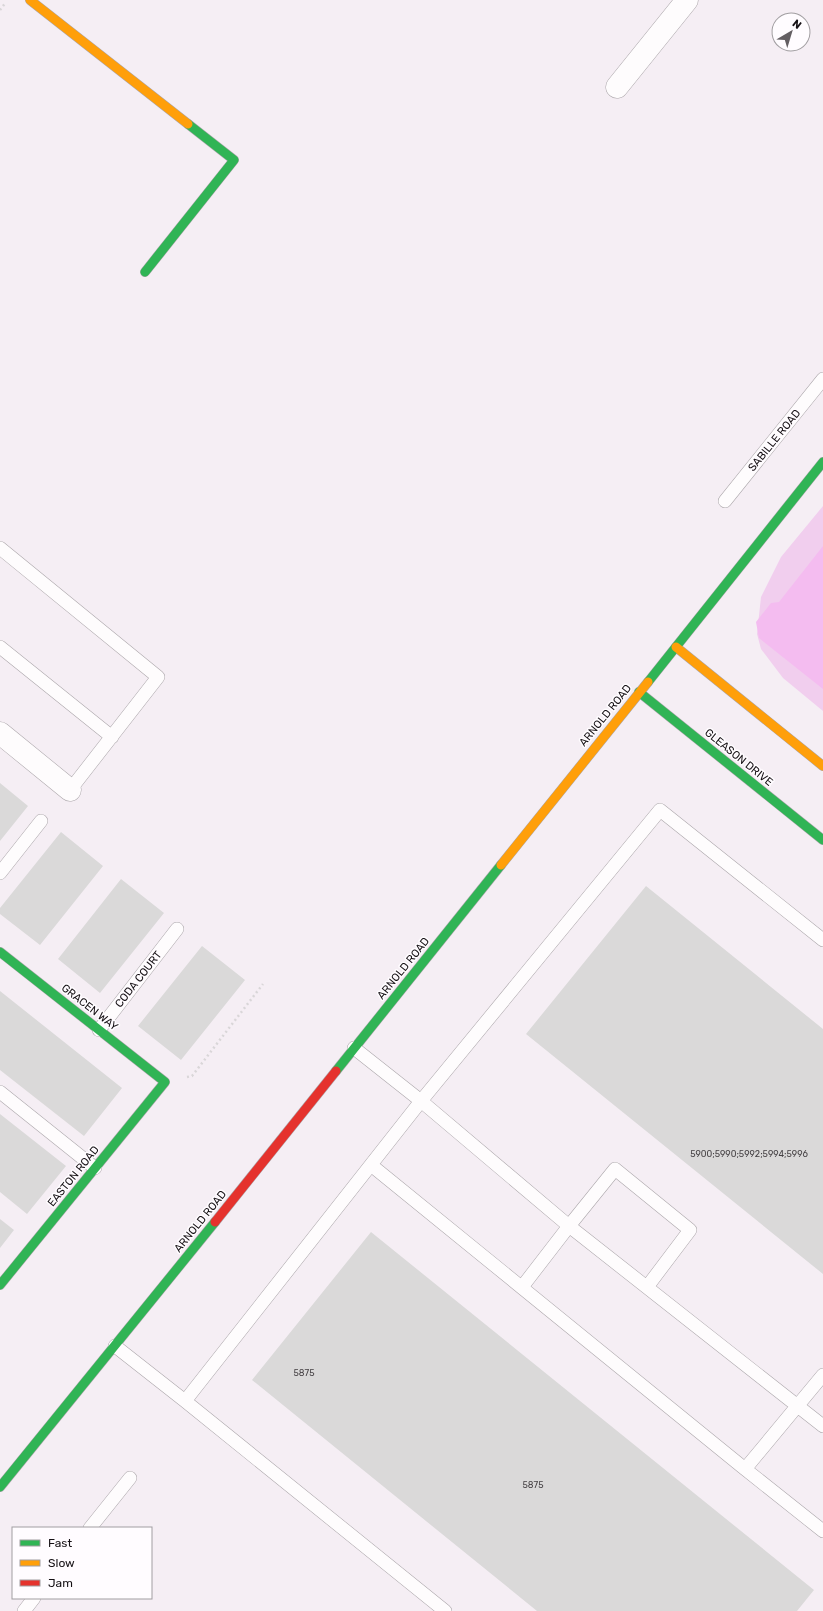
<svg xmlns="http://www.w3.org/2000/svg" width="823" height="1611" viewBox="0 0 823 1611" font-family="Rubik,sans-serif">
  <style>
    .green { fill: #f1ceee }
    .water { fill: #f4bcf0 }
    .building { fill: #dad9d9 }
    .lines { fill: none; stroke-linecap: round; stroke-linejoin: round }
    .lane-casing { stroke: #aba6aa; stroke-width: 14 }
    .street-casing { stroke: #aba6aa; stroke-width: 23 }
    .fast-casing { stroke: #aba6aa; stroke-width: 10 }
    .slow-casing { stroke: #aba6aa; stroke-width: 10 }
    .jam-casing { stroke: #aba6aa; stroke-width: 10 }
    .path { stroke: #d9d6d8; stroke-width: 2.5; stroke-dasharray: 2 3; stroke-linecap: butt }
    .lane { stroke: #fefcfd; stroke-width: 13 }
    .street { stroke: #fefcfd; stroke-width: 22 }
    .fast { stroke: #30b455; stroke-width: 9 }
    .slow { stroke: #ff9f0a; stroke-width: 9 }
    .jam { stroke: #e5322d; stroke-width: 9 }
    .labels { text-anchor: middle; stroke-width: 3; stroke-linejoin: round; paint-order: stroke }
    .number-label { font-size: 9px; fill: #464245 }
    .street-label { font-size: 11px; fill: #151014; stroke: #fffcff }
  </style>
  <rect width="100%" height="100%" fill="#f5eef4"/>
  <path class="green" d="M 823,506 L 823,711 L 783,678 L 761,649 L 757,634 L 761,597 L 781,557 Z"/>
  <path class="water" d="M 823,546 L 823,689 L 759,638 L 756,622 L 771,603 L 779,602 Z"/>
  <path class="building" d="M 0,783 L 28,806 L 0,841 Z
    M 61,832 L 103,866 L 40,945 L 0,914 L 0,908 Z
    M 121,879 L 164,913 L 100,993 L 58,959 Z
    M 646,886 L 823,1029 L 823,1274 L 526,1034 Z
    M 202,946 L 245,980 L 181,1060 L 138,1026 Z
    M 0,991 L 122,1088 L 84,1136 L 0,1070 Z
    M 0,1114 L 66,1166 L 27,1214 L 0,1192 Z
    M 0,1219 L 14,1230 L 0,1248 Z
    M 371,1232 L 814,1590 L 797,1611 L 537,1611 L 252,1380 Z"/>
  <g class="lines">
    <g class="lane-casing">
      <path id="lane" d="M 725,501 L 823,379
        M 0,548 L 158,677 L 70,790
        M 0,647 L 112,737
        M 0,873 L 41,821
        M 99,1030 L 177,929
        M 354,1048 L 421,1101 L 569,1226 L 823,1426
        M 0,1092 L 95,1168
        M 371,1165 L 745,1469
        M 522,1287 L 569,1226 L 615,1169 L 690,1230 L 647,1287
        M 115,1346 L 185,1401 L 445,1611
        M 823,1375 L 745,1469 L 823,1531
        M 185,1401 L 421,1101 L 660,810 L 823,940
        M 90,1528 L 130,1478
        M 24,1611 L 34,1598"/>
    </g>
    <g class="street-casing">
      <path id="street" d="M 617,87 L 687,0
        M 0,733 L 70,790"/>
    </g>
    <g class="fast-casing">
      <path id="fast" d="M 145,272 L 234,160 L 188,124
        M 648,682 L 823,462
        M 639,692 L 823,840
        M 0,952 L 165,1082 L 0,1285
        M 336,1071 L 501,865
        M 0,1487 L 215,1222"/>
    </g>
    <g class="slow-casing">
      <path id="slow" d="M 30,0 L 188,124
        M 676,647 L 823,766
        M 501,865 L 648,682"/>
    </g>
    <g class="jam-casing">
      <path id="jam" d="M 215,1222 L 336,1071"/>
    </g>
    <path class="path" d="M 0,10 L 6,2
      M 187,1077 L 192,1076 L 263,984"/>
    <use href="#lane" class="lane"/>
    <use href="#street" class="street"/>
    <use href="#fast" class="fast"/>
    <use href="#slow" class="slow"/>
    <use href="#jam" class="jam"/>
  </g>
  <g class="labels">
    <g class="number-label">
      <text x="749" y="1157">5900;5990;5992;5994;5996</text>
      <text x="304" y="1376">5875</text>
      <text x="533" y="1488">5875</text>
    </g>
    <g class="street-label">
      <text transform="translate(774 440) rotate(-51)" y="4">SABILLE ROAD</text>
      <text transform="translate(605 715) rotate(-51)" y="4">ARNOLD ROAD</text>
      <text transform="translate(739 757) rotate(39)" y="4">GLEASON DRIVE</text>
      <text transform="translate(403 968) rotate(-51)" y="4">ARNOLD ROAD</text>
      <text transform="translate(138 979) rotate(-52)" y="4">CODA COURT</text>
      <text transform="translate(90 1007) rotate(38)" y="4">GRACEN WAY</text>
      <text transform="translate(73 1176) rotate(-51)" y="4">EASTON ROAD</text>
      <text transform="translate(200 1221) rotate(-51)" y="4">ARNOLD ROAD</text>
    </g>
  </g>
  <rect x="12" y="1527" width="140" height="72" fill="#fffcff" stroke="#a19ea1"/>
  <rect x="20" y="1540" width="20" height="6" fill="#30b455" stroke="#a19ea1"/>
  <text x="48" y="1547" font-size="12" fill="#151014">Fast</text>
  <rect x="20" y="1560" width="20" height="6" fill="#ff9f0a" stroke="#a19ea1"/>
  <text x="48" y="1567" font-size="12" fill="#151014">Slow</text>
  <rect x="20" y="1580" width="20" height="6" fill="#e5322d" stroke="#a19ea1"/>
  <text x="48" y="1587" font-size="12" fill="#151014">Jam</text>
  <g transform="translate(791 32) rotate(38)"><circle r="19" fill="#fffcff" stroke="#a19ea1"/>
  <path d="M0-3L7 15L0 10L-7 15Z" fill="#635e62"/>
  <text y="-6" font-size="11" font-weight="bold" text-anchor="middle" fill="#151014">N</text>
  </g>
</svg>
